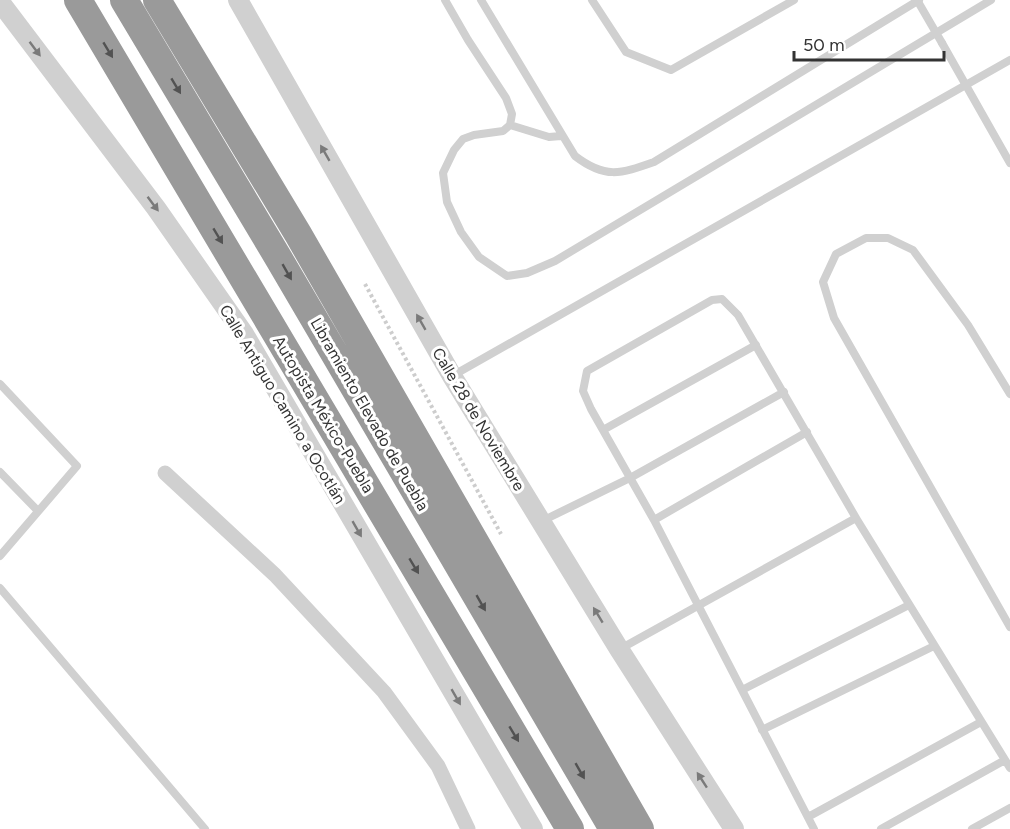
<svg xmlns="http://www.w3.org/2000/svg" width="1010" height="829" viewBox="0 0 1010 829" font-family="Figtree,sans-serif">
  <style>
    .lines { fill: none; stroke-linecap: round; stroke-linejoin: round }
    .path { stroke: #cdcdcd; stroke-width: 4; stroke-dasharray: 3 3; stroke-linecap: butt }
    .service { stroke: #d0d0d0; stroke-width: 8 }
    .minor { stroke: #d0d0d0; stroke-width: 15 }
    .tertiary { stroke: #d0d0d0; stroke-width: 20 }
    .motorway { stroke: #9a9a9a; stroke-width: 28 }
    .service-bridge { stroke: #d0d0d0; stroke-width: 8 }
    .oneway { fill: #7a7a7a }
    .oneway2 { fill: #525252 }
    .labels { text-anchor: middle; stroke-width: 6; stroke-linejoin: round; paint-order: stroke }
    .street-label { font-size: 16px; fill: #333; stroke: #fff }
  </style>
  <rect width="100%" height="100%" fill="#fff"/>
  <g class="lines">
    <path class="path" d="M 365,284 L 501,534"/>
    <path class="service" d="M 445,0 L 468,40 L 506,98 L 512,114 L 510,125 L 503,131 L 474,135 L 463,139 L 454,150 L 443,173 L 447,202 L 461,232 L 479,257 L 507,276 L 527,273 L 555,261 L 991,0
      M 481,0 L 575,156 C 605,179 620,174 654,162 L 919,0
      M 592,0 L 626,52 L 671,70 L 794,0
      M 942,43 L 1010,163
      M 510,125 L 549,137 L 561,136
      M 452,376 L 1010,60
      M 0,384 L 77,466 L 0,556
      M 1010,394 L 968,325 L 913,250 L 888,238 L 866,238 L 836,254 L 823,282 L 834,318 L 1010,627
      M 603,430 L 756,345
      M 0,472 L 38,511
      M 654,520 L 807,432
      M 542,521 L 630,478 L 784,392
      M 0,588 L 205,829
      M 620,649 L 856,518
      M 742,690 L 909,605
      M 762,730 L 934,646
      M 808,817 L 981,722
      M 814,829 L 654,520 L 591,409 L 583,391 L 587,371 L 712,300 L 722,299 L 738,315 L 856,518 L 1010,768
      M 881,829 L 1005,760
      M 972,829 L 1010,808"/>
    <path class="minor" d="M 165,473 L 275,575 L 384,692 L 438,766 L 468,829"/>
    <path class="tertiary" d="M 238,0 L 452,376 L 619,649 L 734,829
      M 0,2 L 156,208 L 244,334 L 533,829"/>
    <path class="motorway" d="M 78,0 L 570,829
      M 124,0 L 279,259 L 613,829
      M 157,0 L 298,234 L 640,829"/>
    <path class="service-bridge" d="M 917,0 L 942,43"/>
  </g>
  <defs><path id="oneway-solid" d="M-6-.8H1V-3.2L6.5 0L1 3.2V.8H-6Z" transform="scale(1.5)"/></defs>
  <g class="oneway">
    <use href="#oneway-solid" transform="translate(35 49) rotate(53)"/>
    <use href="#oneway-solid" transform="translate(325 153) rotate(-120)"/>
    <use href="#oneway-solid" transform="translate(153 204) rotate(53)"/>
    <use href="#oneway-solid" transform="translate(421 322) rotate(-120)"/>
    <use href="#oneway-solid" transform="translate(357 529) rotate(60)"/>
    <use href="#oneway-solid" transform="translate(598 615) rotate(-121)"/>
    <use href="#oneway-solid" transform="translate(456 697) rotate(60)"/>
    <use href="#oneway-solid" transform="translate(702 780) rotate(-123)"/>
  </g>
  <g class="oneway2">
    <use href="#oneway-solid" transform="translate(108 50) rotate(59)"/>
    <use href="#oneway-solid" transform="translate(176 86) rotate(59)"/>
    <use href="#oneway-solid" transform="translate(218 236) rotate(59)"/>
    <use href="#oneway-solid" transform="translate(287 272) rotate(60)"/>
    <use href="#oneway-solid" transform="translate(414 566) rotate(59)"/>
    <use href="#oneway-solid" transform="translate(481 603) rotate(60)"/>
    <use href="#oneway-solid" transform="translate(514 734) rotate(59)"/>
    <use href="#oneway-solid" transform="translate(580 771) rotate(60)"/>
  </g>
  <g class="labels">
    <g class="street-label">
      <text transform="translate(283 404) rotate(59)" y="6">Calle Antiguo Camino a Ocotlán</text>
      <text transform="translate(324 414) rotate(59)" y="6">Autopista México-Puebla</text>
      <text transform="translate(370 414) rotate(60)" y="6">Libramiento Elevado de Puebla</text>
      <text transform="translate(479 419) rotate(59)" y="6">Calle 28 de Noviembre</text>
    </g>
  </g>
  <path d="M794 51v9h150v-9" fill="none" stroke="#333333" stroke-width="3"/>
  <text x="803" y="51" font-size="18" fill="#333333" stroke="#ffffff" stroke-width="4.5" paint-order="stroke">50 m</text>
</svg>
